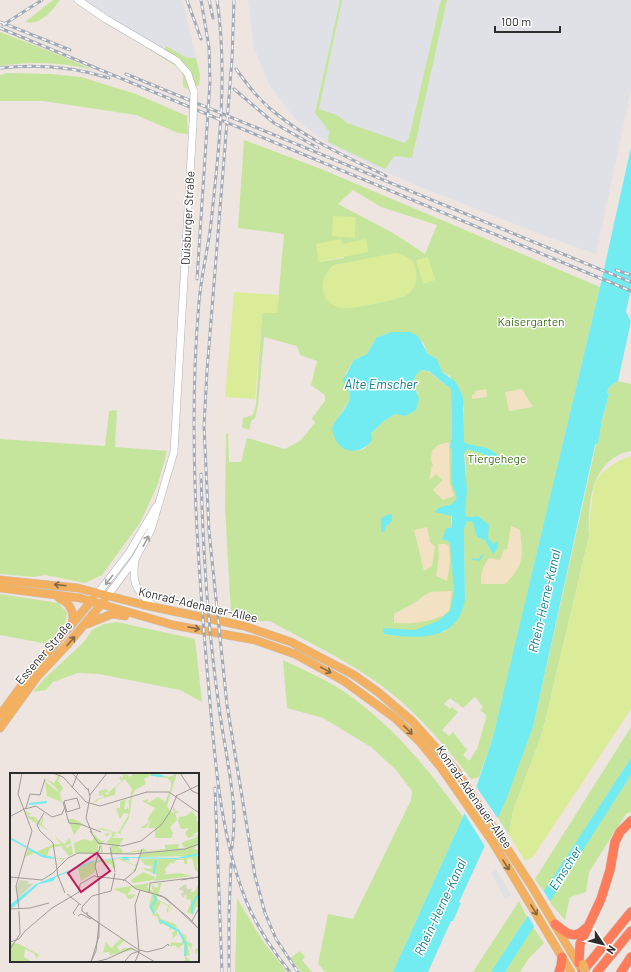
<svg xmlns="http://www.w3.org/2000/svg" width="631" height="972" viewBox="0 0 631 972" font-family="Barlow,sans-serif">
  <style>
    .industrial { fill: #e0e0e7 }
    .green { fill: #c5e59c; fill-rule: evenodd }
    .sand { fill: #f3e1c3 }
    .pitch { fill: #dbec98 }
    .water { fill: #72ebf1 }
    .pier { fill: #eee5e0 }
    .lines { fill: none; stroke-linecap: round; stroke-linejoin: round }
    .stream { stroke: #72ebf1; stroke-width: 1.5 }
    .secondary-casing { stroke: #adb2b9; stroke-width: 8 }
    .primary-casing { stroke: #c4c4c4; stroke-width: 9 }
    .motorway-casing { stroke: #c4c4c4; stroke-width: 10 }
    .secondary { stroke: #fff; stroke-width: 7 }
    .primary { stroke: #f3b060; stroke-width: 8 }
    .motorway { stroke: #ff7c5a; stroke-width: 9 }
    .rail-casing { stroke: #a2aab7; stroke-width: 3 }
    .rail { stroke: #fff; stroke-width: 1.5; stroke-dasharray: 4.5; stroke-linecap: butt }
    .secondary-bridge-casing { stroke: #adb2b9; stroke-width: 8; stroke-linecap: butt }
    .primary-bridge-casing { stroke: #c4c4c4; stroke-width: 9; stroke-linecap: butt }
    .secondary-bridge { stroke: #fff; stroke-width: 7 }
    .primary-bridge { stroke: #f3b060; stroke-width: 8 }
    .oneway { stroke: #a0a0a0 }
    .oneway2 { stroke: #866844 }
    .labels { text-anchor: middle; stroke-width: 3; stroke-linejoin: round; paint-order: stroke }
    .street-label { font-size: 12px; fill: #2d2d2d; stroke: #fff }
    .park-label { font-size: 12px; fill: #3e6d1a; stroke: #fff }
    .water-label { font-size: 13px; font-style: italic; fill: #0d7d8c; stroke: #fff }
    .inset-river { fill: none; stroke: #72ebf1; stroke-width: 2 }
    .inset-road { fill: none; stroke: #a19b98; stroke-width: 1 }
    .view { fill: #c2185b; fill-opacity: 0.15; stroke: #c2185b; stroke-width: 2 }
    .inset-edge { fill: none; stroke: #2d2d2d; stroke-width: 2 }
  </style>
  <rect width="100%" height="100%" fill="#eee5e0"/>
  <path class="industrial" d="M 81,0 L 183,0 L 196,58 L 187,59 L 166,46 L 164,51 Z
    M 248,0 L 631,0 L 631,90 L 596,254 L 548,237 L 405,181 L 330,145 L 296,120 L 270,86 L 254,48 Z
    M 496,870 L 511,895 L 505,899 L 491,873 Z"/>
  <path class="green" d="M 53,0 L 60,0 C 52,11 40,26 25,22 Z
    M 77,0 L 164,51 L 166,46 L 187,58 L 196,58 L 200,75 L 199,86 L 194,85 L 195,92 L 183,87 L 183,76 L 179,68 L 75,2 Z
    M 340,0 L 342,0 L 319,109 L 337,115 L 347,123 L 405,143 L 409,138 L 441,0 L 447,0 L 412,158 L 394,156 L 385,169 L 328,142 L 329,131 L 315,113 Z
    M 0,32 L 62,56 L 93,70 C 63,62 31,61 0,66 Z
    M 7,73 L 51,74 L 81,77 L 136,94 L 187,116 L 188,134 L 178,133 L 136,115 L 43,101 L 0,101 L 0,75 Z
    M 244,140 L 321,169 L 600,287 L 502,701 L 493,737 L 479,777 L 471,779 C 444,744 414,709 378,683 C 344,659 306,641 270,621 L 254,621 L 231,614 L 225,508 L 226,434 L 228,433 L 229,462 L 241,462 L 247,438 L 285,449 L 300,441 L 315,423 L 312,418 L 325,401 L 325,395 L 311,385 L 317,361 L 300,355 L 297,346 L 264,337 L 258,405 L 255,418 L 251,421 L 249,430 L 242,427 L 243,418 L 253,415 L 256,405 L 262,313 L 277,313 L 284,234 L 238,228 ZM 353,190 L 381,207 L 437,225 L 425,254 L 393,233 L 338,204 ZM 341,240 L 344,258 L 319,262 ZM 407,257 L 415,268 L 405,296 L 342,308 L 328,271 L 334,265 ZM 391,332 L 423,342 L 428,354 L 437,359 L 442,372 L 450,376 L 464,408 L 463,434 L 466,471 L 465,516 L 467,521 L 464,529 L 465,600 L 446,631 C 427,637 404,637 384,634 C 404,631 436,631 450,612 C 458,599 452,557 450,542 L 444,540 L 448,528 L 452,527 L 451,518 L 457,496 L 453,485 L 452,451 L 450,447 L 452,435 L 451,389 L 428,371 L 421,370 C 412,377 412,383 418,393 L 405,416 L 395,414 L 384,421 L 371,433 L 371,441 L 364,449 L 355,451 L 334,424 L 350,399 L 350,393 L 346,387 L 345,374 L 354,360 L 367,354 L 376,338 ZM 425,595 L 444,616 L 394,614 L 413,604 ZM 475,697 L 483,707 L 480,710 L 486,715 L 486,718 L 477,749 L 469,761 L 463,755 L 467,750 L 453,732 L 449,736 L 442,730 L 458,712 L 452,707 L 450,709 L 444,704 L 450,698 L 463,708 Z
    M 618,381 L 631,384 L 631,451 C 592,458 587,504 589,536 L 542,734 L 513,811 L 509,835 L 498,818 L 533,727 L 596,445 L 609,394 L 607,393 L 609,387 Z
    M 117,410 L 115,447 L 167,451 L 158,484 L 140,523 L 102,575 L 85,583 L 45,575 L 34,577 L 0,574 L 0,439 L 105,446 L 109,411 Z
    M 0,594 L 59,603 L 67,613 L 65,623 L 48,644 L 0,635 Z
    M 117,622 L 195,639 L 202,702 L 180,690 L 99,674 L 78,673 L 53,682 L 46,690 L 33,692 L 44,679 L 83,643 L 92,630 L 104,624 Z
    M 283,660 C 306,671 332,682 353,698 C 399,732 429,771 463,817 L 393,972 L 325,972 L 318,964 L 328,914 L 353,919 L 411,800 L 412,791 L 396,770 L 371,747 L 323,718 L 287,708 Z
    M 631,727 L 631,758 L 544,892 L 535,879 Z
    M 631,775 L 631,812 L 626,814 L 589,872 L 586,892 L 570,897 L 565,920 L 549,902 Z
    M 237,898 L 262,940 L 287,972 L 235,972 Z
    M 519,901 L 527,917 L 491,972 L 473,972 Z
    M 533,927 L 544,943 L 529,958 L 520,972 L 505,972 Z
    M 300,951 L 305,957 L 302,960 L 312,972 L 301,972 L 290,958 Z"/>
  <path class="sand" d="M 486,389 L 487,397 L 472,399 L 472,395 L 475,394 L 475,391 Z
    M 522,389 L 533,407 L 509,411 L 505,392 Z
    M 449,442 L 450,483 L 454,496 L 443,500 L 433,490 L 442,480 L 436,474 L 430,480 L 431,467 L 433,465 L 431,460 L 432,451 L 438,445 Z
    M 511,526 L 520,530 C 523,556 525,565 505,584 L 481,584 C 481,573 482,567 489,558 L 500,560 L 504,549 L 507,550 Z
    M 427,527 L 430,542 L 435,547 L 432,566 L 424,571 L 414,530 Z
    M 438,544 L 446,544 L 449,546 L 450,562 L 447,581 L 436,576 L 439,556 Z
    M 452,591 L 449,611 C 434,623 412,624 394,623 L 394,614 L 413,604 L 430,592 Z"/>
  <path class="pitch" d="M 333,216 L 356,217 L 355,238 L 332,236 Z
    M 341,239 L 342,244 L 366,239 L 368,252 L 319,262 L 316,244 Z
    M 395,253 C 405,255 415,260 416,271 C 418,280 415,288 409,293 C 400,300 351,310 340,308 C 318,302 318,277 334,265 Z
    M 428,257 L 435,280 L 423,284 L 416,260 Z
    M 234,292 L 279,295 L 277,313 L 262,313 L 255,399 L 225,397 Z
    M 631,456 L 631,709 L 533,857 L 525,861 L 509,835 L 513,811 L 542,734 L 589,536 C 590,523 591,487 598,478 C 605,468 620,459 631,456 Z"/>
  <path class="water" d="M 631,147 L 631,288 L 626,312 L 631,321 L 618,381 L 609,387 L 607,393 L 609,394 L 602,420 L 598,443 L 595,445 L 533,727 L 506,800 L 459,902 L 461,903 L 453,921 L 451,921 L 428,972 L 393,972 L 476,788 L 493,737 L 600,287 Z
    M 391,332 L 410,332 L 418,336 L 428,354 L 437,359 L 442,372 L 456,382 L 463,397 L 464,442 C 472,447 481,445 489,449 C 495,453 501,457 507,460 L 507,463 C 497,469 493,459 485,455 C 480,452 472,451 467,449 L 464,454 L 467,491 L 465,516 L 468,517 L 478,516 L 489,525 L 488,538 L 494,544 L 498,540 L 498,548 L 493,554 L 485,540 L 477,537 L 473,522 L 467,521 L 464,529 L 465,600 C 458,642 417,639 384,634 L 383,628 L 415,630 L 438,621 L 450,611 L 454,591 L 450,542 L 442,539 L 446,529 L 452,527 L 452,516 L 435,512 C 440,504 448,508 454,502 C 459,497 455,492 453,487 C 450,476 452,462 452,451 L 450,447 L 452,435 L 451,389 L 429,371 L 421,370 L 416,375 L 413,381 L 419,399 L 416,410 L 405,416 L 395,414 L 384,421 L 371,433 L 372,441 C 355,459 335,451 332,428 C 336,418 351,404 350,395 C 349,390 345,385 343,380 L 354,360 L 367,354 L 376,338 Z
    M 389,514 L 392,515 L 392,521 L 385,527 L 385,531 L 381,532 L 381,518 Z
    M 631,758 L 631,775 L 505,972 L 491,972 Z"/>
  <path class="pier" d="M 475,785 L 499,820 L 486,848 L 463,811 Z
    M 543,890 L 551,903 L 535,928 L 527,914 Z"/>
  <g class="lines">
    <path class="stream" d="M 472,559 L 479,560 L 483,555"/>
    <g class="secondary-casing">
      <path id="secondary" d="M 78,0 L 106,19 L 177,61 L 188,74 L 194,92
        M 135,561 C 131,586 138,591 154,607
        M 99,592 L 129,553 L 156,507
        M 108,595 L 135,559 L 151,530 L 174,452 L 193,123"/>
    </g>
    <g class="primary-casing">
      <path id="primary" d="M 0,580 L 78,588 L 144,605 L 244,626 L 291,642 L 354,675 L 378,692 L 412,721 L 455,769 L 531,885 L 580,967
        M 0,588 L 80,598 L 173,625 L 255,640 L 295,654 L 344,681 L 395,718 L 420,742 L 442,769 L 492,841 L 571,972
        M 59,598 C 70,603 75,612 72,624
        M 87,624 L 112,614 L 125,616
        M 0,715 L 31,673 L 93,599
        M 0,728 L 37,677 L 67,645 L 104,601"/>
    </g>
    <g class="motorway-casing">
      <path id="motorway" d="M 555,924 C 566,933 574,941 586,928
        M 579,963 L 580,944 L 601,899 L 610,870 L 615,842 L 620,832 L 631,821
        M 559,972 L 561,966 L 562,957
        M 582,972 L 631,912
        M 597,972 L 631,931
        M 621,972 L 631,957"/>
    </g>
    <use href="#secondary" class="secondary"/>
    <use href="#primary" class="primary"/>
    <use href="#motorway" class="motorway"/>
    <g class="rail-casing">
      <path id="rail" d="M 187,0 L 201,39
        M 209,0 L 213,18
        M 217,0 C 228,74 219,150 211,223 C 208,250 201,276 199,302 C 188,428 197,554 208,680 C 214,746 218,818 239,881 C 249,914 268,945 290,972
        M 234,0 L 232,59 L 207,371 L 204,426 L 209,531 L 227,705 L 255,876 L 265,913 L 276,939 L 298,972
        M 0,22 L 70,50
        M 3,25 L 42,0
        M 0,28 L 631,291
        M 0,68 C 36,64 74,67 109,78
        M 236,69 C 247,84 258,99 273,111 C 306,139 347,157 386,176
        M 126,74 L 631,282
        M 234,89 L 274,123 L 318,148
        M 616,270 L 631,275
        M 197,279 L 210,82 L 209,47 L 201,0
        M 201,474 C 203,552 208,630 219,707 C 223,738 230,769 233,800 C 235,816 234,832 232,848
        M 215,788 L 222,972
        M 229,972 L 229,914 L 231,864"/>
    </g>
    <use href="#rail" class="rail"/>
    <g class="secondary-bridge-casing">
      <path id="secondary-bridge" d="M 193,123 L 194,92"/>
    </g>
    <g class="primary-bridge-casing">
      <path id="primary-bridge" d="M 583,964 L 585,972"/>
    </g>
    <use href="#secondary-bridge" class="secondary-bridge"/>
    <use href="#primary-bridge" class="primary-bridge"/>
  </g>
  <defs><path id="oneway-shaft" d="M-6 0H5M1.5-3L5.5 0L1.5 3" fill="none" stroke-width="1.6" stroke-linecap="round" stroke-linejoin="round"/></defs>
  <g class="oneway">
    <use href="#oneway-shaft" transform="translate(146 541) rotate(-62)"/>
    <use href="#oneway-shaft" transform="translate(109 580) rotate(128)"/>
  </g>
  <g class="oneway2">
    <use href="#oneway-shaft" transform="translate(60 585) rotate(-173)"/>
    <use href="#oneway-shaft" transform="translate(194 628) rotate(10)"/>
    <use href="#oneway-shaft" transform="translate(71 641) rotate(-49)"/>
    <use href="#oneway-shaft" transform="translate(326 670) rotate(29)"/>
    <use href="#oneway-shaft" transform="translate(408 730) rotate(45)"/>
    <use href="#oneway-shaft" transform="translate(506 865) rotate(58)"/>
    <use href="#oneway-shaft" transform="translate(534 910) rotate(59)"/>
  </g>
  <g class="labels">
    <g class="street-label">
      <text transform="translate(188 218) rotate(-87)" y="4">Duisburger Straße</text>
      <text transform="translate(198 605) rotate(13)" y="4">Konrad-Adenauer-Allee</text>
      <text transform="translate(44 653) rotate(-49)" y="4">Essener Straße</text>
      <text transform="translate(474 797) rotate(55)" y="4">Konrad-Adenauer-Allee</text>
    </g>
    <g class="park-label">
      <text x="531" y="326">Kaisergarten</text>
      <text x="497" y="463">Tiergehege</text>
    </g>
    <g class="water-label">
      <text x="381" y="389">Alte Emscher</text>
      <text transform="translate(544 601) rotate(-77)" y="5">Rhein-Herne-Kanal</text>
      <text transform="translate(565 868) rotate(-58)" y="5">Emscher</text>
      <text transform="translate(440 907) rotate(-65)" y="5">Rhein-Herne-Kanal</text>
    </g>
  </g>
  <g transform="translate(10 773)">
    <rect width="189" height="189" fill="#eee5e0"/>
    <path d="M 50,0 L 56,0 L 51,1 L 48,8 L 53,15 L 50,20 L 53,28 L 46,15 L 36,6 L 44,10 ZM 110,0 L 114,0 L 116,5 L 115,0 L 120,4 L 124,0 L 151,0 L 150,2 L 160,4 L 167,0 L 157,33 L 161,40 L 166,38 L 163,37 L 163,33 L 166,38 L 171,39 L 165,40 L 167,47 L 160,54 L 163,60 L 161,65 L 145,65 L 145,55 L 138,55 L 142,46 L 136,55 L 130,55 L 139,49 L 138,46 L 136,48 L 145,35 L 132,28 L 138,26 L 138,30 L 148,24 L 155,29 L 161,15 L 161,9 L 157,5 L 148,4 L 147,6 L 147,3 L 141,2 L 134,6 L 136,11 L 125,17 L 122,23 L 120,40 L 118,47 L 111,58 L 111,61 L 108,60 L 119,41 L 114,40 L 110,46 L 106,35 L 110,35 L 110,29 L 116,26 L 114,36 L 117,36 L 117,34 L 119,36 L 119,29 L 117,28 L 120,27 L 122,16 L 115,6 L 106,14 L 105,22 L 89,26 L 87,28 L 82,31 L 87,26 L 94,24 L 91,19 L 92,22 L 89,23 L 89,18 L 96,16 L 99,19 L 94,20 L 98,22 L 99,19 L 112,8 L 109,5 L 111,3 L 113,6 L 113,2 ZM 35,8 L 48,19 L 52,29 L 37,23 ZM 14,37 L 21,41 L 17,43 L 25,44 L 30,50 L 34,43 L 32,52 L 54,71 L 60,65 L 61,71 L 55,72 L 57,75 L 61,72 L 62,74 L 63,81 L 59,83 L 51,73 L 40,75 L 37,83 L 40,85 L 55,85 L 47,95 L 53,86 L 36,85 L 24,80 L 15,84 L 18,75 L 26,79 L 44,71 L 51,71 L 42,60 L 18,45 ZM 182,38 L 187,44 L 186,48 L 189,48 L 189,58 L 181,63 L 187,62 L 189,62 L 178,65 L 175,60 L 179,55 L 171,56 L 168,48 L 169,44 L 176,43 ZM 58,46 L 64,46 L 77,53 L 72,51 L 64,62 ZM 78,55 L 91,68 L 95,67 L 92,72 L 93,80 L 99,81 L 102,71 L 99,73 L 96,72 L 99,73 L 97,69 L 103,61 L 100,60 L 97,64 L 94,61 L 104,59 L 88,56 L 92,55 L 108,60 L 104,61 L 105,63 L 102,65 L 114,65 L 108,74 L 112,76 L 113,80 L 131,77 L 130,79 L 105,81 L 107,75 L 104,81 L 99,81 L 89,80 L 91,77 L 88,70 L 88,80 L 65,80 L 64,70 L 74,66 L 82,68 L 84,64 ZM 189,63 L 189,70 L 180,74 L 170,76 L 131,79 L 133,75 L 137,78 L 155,76 L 155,72 L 169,71 L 168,75 L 175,75 L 171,70 ZM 189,71 L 183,76 L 189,77 L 189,80 L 181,83 L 130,84 L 131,80 L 175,76 ZM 189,82 L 187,94 L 189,100 L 185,97 L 182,85 L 177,86 L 177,91 L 174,91 L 174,87 L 166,87 L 163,91 L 161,89 L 155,96 L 156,101 L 151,102 L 170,100 L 182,103 L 144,108 L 147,102 L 131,95 L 141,96 L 143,93 L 135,92 L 130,86 L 170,86 ZM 117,85 L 116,88 L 125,92 L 128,90 L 126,96 L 124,99 L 122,96 L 125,96 L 126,93 L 108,86 L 104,87 L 106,94 L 104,95 L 101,95 L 103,93 L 98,90 L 93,93 L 94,90 L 91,89 L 86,90 L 85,96 L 86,88 ZM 85,88 L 85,99 L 71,108 L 68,95 ZM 133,99 L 145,104 L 144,107 L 123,110 L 121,107 ZM 152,109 L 149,118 L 153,120 L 149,119 L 147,126 L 158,132 L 161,131 L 159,133 L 164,137 L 158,134 L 159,138 L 156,140 L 158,133 L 151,129 L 146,139 L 144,137 L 145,141 L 147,139 L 151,146 L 165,151 L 167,155 L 165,155 L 177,164 L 176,168 L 183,171 L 181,175 L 186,182 L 185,176 L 189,175 L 186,182 L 177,171 L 180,182 L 176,183 L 181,189 L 175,188 L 174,171 L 169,174 L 171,177 L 164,172 L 160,174 L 161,169 L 172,170 L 173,166 L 167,157 L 167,162 L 162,166 L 163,161 L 160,161 L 165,158 L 163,155 L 159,158 L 160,152 L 157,151 L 157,153 L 153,150 L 150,152 L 147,143 L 144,143 L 139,134 L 142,121 L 120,114 L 121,117 L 117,122 L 126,121 L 123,125 L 118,126 L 115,121 L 103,116 L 139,110 L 137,114 L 143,119 L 141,110 L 146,115 L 149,113 L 147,111 ZM 188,112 L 188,135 L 186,133 L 183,142 L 177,139 L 181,130 L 180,126 L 177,127 L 176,124 L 182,114 L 181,119 L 184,119 ZM 111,165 L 114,168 L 107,174 L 110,178 L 114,175 L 127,176 L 92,184 L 100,182 L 99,179 L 88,180 L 93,179 L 96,169 L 101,175 ZM 0,170 L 9,171 L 35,185 L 29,182 L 26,186 L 25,181 L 15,176 L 14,184 L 22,189 L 0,189 Z" fill="#c5e59c"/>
    <path d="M 10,107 L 18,108 L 18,111 L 24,110 L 8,125 L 6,115 ZM 176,111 L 177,116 L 181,116 L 179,123 L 175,122 L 173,125 L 171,121 L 174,118 L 168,116 Z" fill="#cfd8b6"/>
    <path d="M 189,80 L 186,83 L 166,86 L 118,85 L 120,88 L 111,85 L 85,88 L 46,104 L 43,108 L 29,111 L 0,137 L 0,132 L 26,111 L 82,88 L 113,84 L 166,85 Z" fill="#72ebf1"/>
    <path class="inset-river" d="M 141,2 L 153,3M 19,31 L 37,29M 0,65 L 16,74M 18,75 L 32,83 L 44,85M 144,101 L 146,87M 144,140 L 141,134 L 146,127 L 144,122M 182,140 L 182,132 L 189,120M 149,147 L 169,158 L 174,168M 173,169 L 176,170 L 175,183"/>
    <path class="inset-road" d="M 43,0 L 53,4 L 76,29M 62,0 L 79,18M 170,0 L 182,18 L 189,21M 62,15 L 68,0M 78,15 L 80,24 L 76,45 L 82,60M 136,19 L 159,19 L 189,40M 30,22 L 35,6M 80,22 L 97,0M 166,23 L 189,12M 67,25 L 70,35 L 57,39 L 54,28 ZM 53,29 L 59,50 L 70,51 L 91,59M 76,29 L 90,33 L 137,19M 15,36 L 26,33 L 42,44 L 52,41 L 55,34M 34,40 L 27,52 L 30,58 L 43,70 L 48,103 L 55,120M 1,43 L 16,35 L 20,21 L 30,22M 80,58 L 89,71M 88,70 L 112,73 L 131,68 L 151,52 L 160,39 L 167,22M 100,74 L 105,99M 0,104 L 32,107 L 43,100 L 58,85 L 68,80 L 123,81 L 175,76 L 189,71M 171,107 L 189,104M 113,108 L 125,98 L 132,76M 139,120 L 140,110 L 189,104M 57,121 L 71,132M 147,122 L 156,125 L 189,156M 0,136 L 20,135 L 39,130M 9,136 L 6,113 L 22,58 L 8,21 L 12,0M 77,139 L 77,142 L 129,177M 65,142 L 63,140 L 69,131M 68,143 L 71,141 L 81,146M 177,143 L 189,156M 182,148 L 189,135M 0,169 L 9,166 L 15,158 L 42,135 L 69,119 L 70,111 L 84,103 L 115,107 L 126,116 L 152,123 L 178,144M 0,176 L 10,161 L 9,138M 115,188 L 121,181 L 129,178 L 125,132 L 130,117M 81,189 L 89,163 L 89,108 L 85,93 L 90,73M 81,189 L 86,178 L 89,150 L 72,138 L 72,134 L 82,123 L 101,118 L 105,100M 85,189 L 97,186 L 121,175 L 145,189M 125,189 L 130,177 L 137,179 L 153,175 L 158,171 L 159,173"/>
    <path class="view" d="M 87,80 L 100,98 L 71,119 L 58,100 Z"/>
    <rect width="189" height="189" class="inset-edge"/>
  </g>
  <g transform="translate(603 944) rotate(125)" stroke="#ffffff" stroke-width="3" paint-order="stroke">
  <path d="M0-3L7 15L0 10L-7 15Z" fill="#2d2d2d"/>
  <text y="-6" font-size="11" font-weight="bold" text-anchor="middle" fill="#2d2d2d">N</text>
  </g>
  <path d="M495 26v6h65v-6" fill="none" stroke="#2d2d2d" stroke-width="2"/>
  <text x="501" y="26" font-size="12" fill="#2d2d2d" stroke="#ffffff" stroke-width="3" paint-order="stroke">100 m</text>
</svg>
